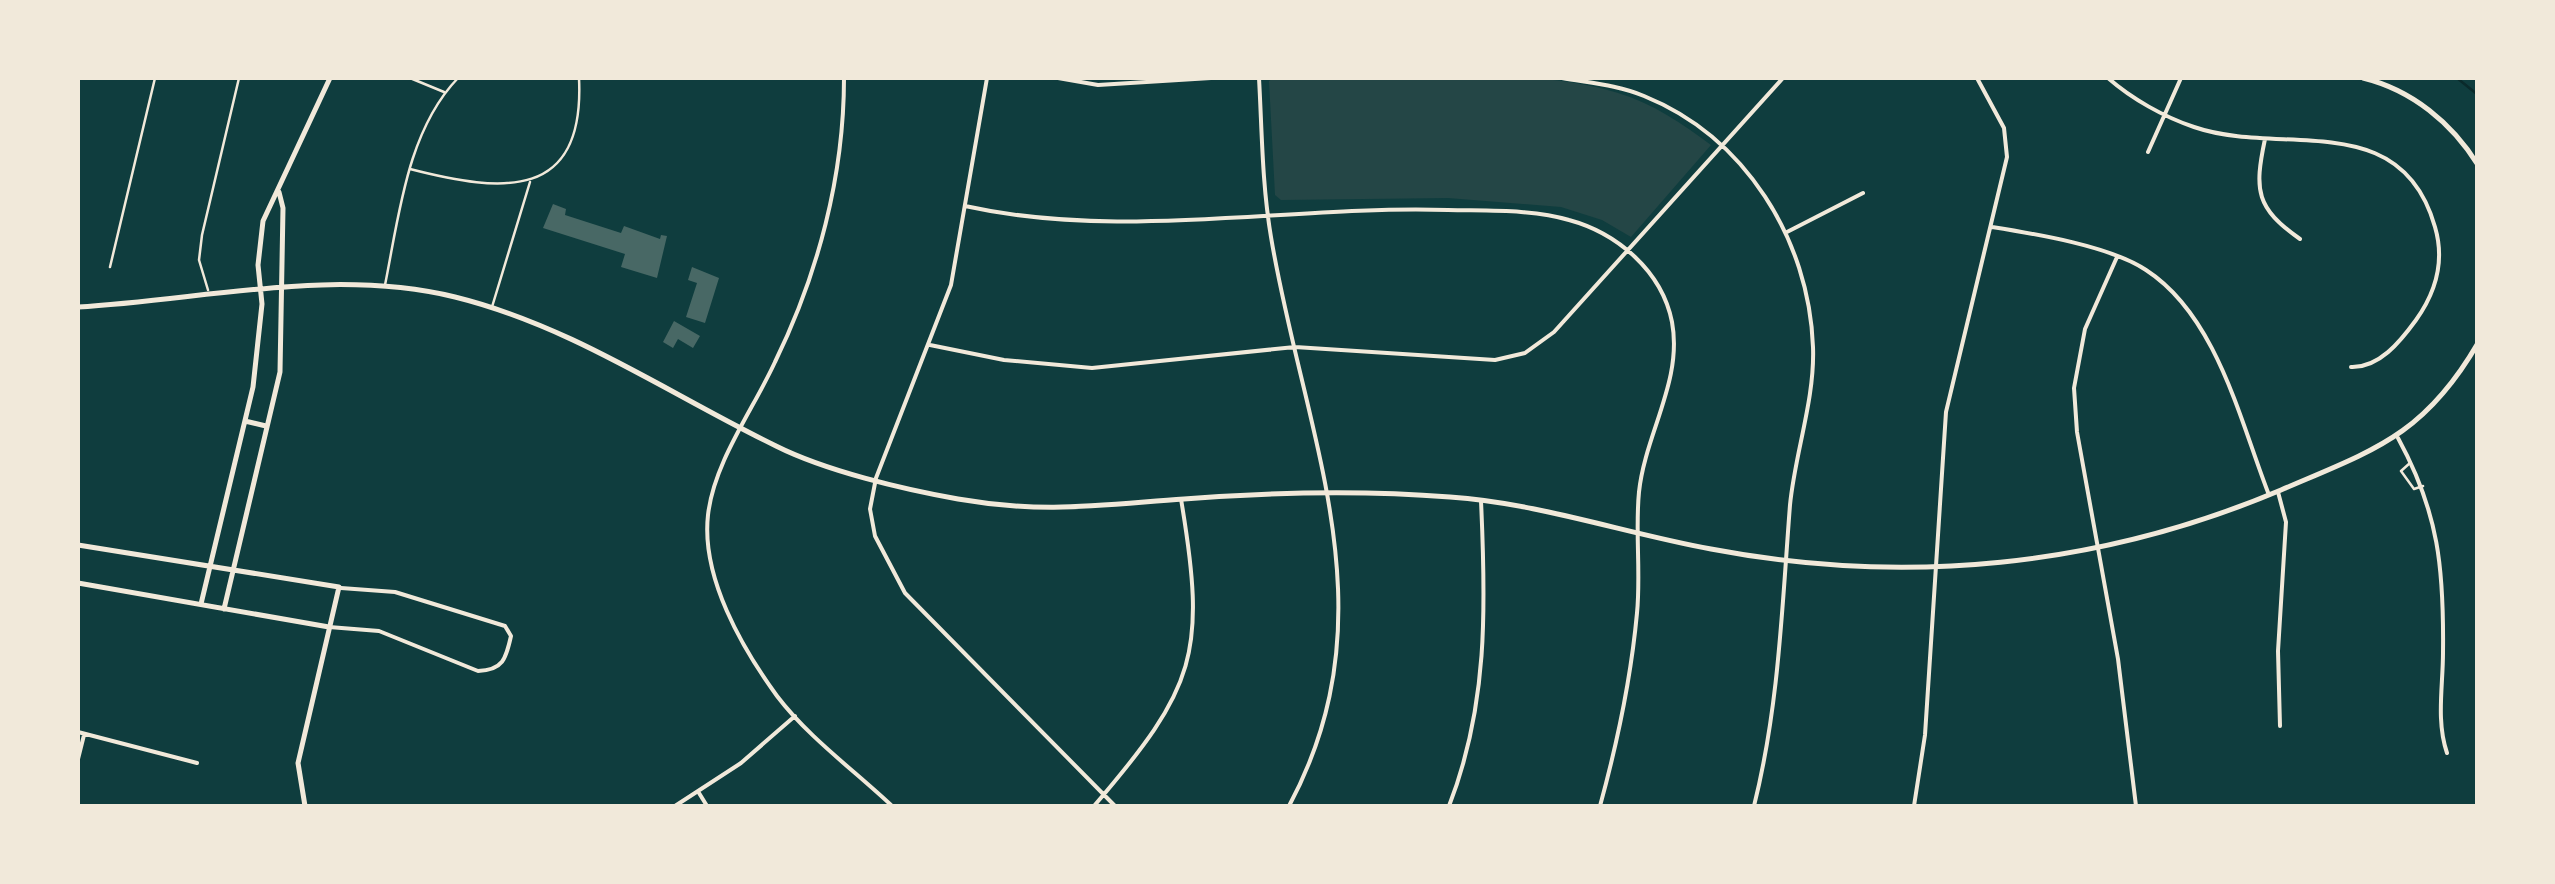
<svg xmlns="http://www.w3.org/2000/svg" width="2555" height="884" viewBox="0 0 2555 884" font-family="'Playfair Display',serif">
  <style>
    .green { fill: #244646 }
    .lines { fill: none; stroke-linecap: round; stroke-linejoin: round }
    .stream { stroke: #0a2a2b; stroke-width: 2.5 }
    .building { fill: #486865 }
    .service { stroke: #f1e9da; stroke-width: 2.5 }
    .minor { stroke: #f1e9da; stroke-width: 4 }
    .tertiary { stroke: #f1e9da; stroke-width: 5 }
  </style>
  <rect width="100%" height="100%" fill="#0f3d3e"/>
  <path class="green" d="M 1273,78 C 1372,77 1526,64 1618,93 C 1652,103 1683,124 1711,145 L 1631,237 L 1602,220 L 1561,207 L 1448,198 L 1281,200 L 1275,195 L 1269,81 Z"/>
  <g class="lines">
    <path class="stream" d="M 2457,78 L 2478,95"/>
  </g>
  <path class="building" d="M 553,204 L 566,209 L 565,215 L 621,233 L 624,226 L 660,239 L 661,235 L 667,236 L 657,278 L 621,267 L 625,254 L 543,228 Z
    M 692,267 L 719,278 L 705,323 L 686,317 L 697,283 L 688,280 Z
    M 674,321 L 700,336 L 693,348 L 678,339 L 673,348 L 663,342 Z"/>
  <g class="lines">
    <path class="service" d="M 369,78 L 395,78
      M 410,78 L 444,92
      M 410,169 C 503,193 585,201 579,78
      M 110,267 L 155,78
      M 385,285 C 399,216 407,131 458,78
      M 208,290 L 199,260 L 202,235 L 239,78
      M 492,307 L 530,182
      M 2410,463 L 2401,471 L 2414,489 L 2423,486"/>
    <path class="minor" d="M 844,78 C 844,176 818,274 775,362 C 753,410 714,462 708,515 C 701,577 742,648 777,696 C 808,737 855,771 892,806
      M 987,78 L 951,285 L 876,478 L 870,509 L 875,536 L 905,593 L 1115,806
      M 1058,78 L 1098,85 L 1211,78
      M 1259,78 C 1262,131 1262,184 1271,237 C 1304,436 1394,610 1289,806
      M 1562,78 C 1590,83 1618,85 1644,96 C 1745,137 1809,239 1813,347 C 1815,399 1795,453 1790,505 C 1782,607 1779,706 1754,806
      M 2108,78 C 2132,99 2164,117 2194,127 C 2281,157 2401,106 2435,227 C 2445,261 2436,292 2416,320 C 2400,342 2379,368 2351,367
      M 2265,139 C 2254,191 2256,208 2300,239
      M 2148,152 L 2181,78
      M 965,206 C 1123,241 1288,205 1448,210 C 1487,211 1532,209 1569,220 C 1617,233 1662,271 1672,322 C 1683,381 1645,434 1639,492 C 1635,531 1641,573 1637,613 C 1631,678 1617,744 1600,806
      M 1992,227 C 2036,234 2110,246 2146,270 C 2217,316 2240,421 2269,495
      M 1787,232 L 1863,193
      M 2117,257 L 2085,329 L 2074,388 L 2077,432 L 2118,659 L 2136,806
      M 930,345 L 1004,360 L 1092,368 L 1295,347 L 1495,360 L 1525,353 L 1554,332 L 1783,78
      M 2398,438 C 2439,513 2444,569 2443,653 C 2443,686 2436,721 2447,753
      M 2278,492 L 2286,522 L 2278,651 L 2280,726
      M 329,627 L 379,631 L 478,671 C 503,670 506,659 511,636 L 505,626 L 395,592 L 341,588
      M 78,732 L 197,763
      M 78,759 L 84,735
      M 699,793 L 707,806
      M 675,806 L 741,763 L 795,716
      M 1094,806 C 1196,687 1207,654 1181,499
      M 1449,806 C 1488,706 1486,607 1481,501
      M 1914,806 L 1925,735 L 1946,412 L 2007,157 L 2004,128 L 1977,78"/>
    <path class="tertiary" d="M 2363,78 C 2412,90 2452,123 2478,165
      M 78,307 C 203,300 330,267 455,297 C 572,326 669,394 776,446 C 826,471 902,489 958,499 C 1043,514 1100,505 1184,499 C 1273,492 1362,490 1450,497 C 1538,503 1624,533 1711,549 C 1905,586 2099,567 2281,490 C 2374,450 2424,436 2478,343
      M 245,421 L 266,426
      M 78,545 L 339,587 L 298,763 L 305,806
      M 78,583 L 329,627
      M 201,604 L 253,387 L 262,304 L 258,265 L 263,221 L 330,78
      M 224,609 L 280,372 L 283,208 L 279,192"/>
  </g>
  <rect width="2555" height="884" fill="none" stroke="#f1e9da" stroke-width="160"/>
</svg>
